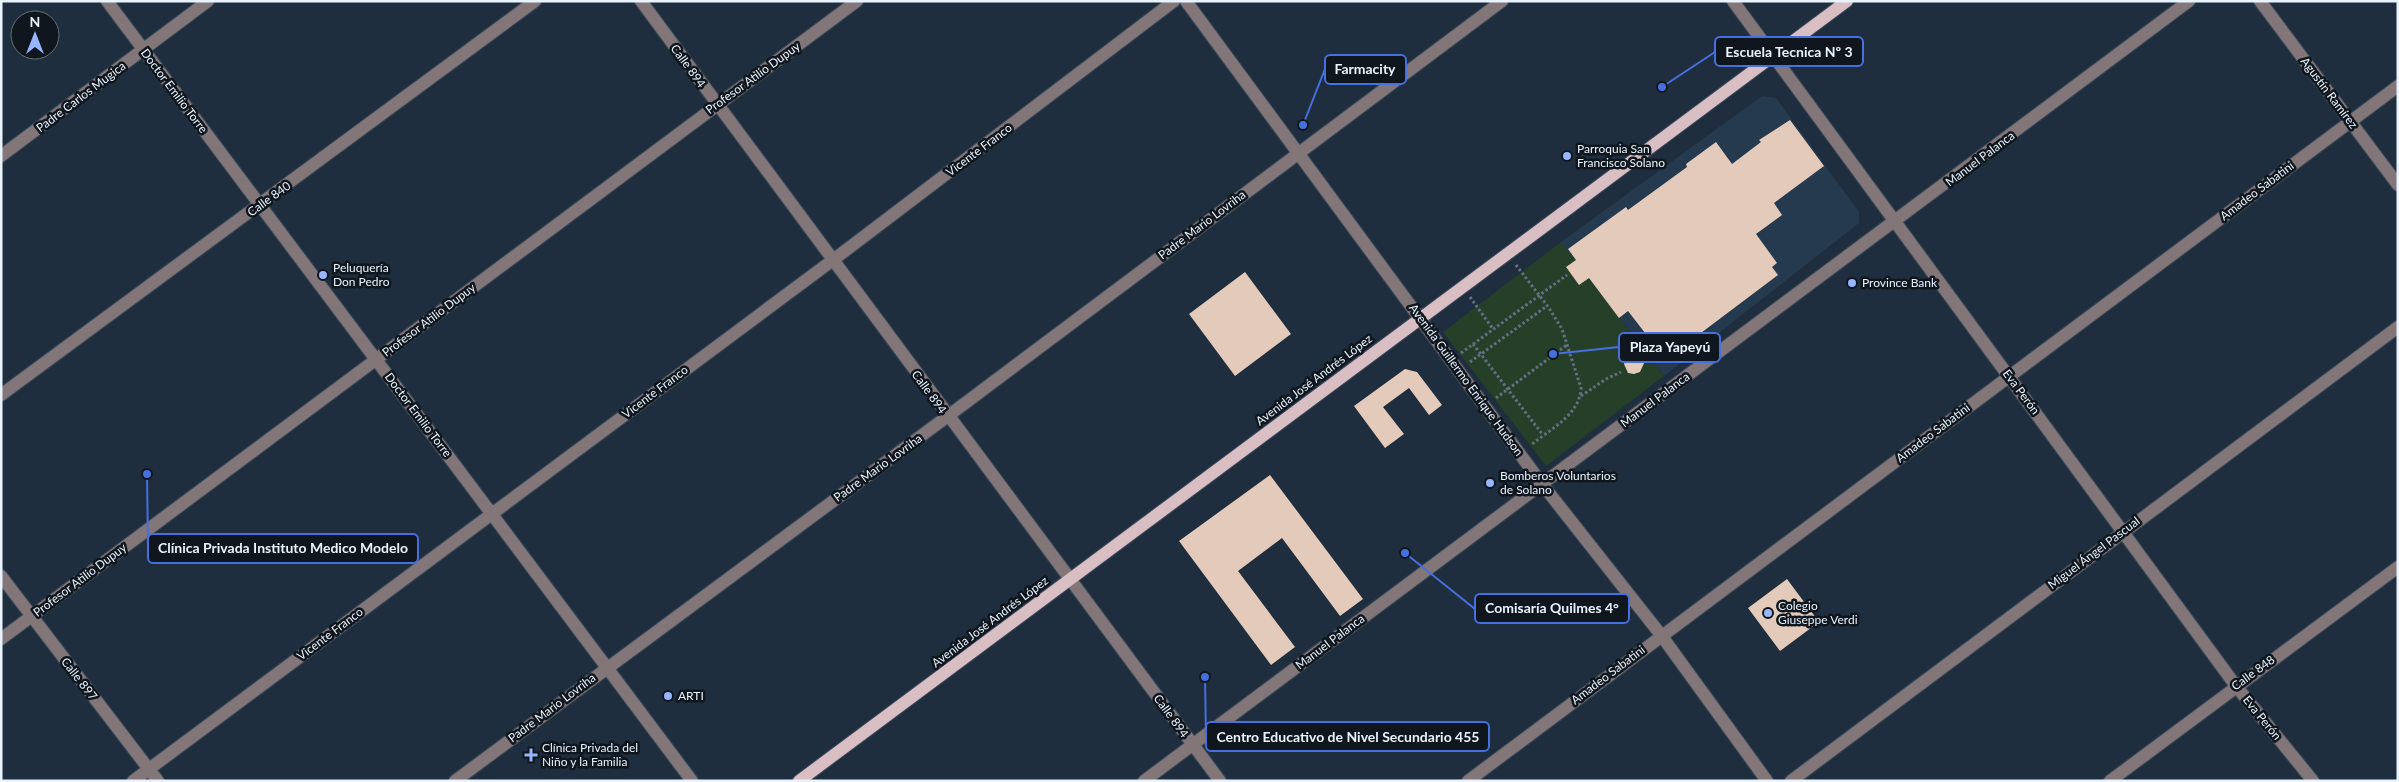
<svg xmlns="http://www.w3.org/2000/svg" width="2399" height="782" viewBox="0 0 2399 782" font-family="Lato,sans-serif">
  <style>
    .built { fill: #253a4f }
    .green { fill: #253f29 }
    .building { fill: #e3caba }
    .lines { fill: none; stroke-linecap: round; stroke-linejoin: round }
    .minor-casing { stroke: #3b4a59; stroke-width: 14 }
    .major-casing { stroke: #3b4a59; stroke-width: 14 }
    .path { stroke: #647180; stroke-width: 3; stroke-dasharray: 2.5 2.5; stroke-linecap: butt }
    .minor { stroke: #827678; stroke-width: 12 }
    .major { stroke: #d9bec4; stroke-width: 12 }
    .poi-dot { fill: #97b6fd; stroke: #0f161d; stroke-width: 2 }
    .labels { text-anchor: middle; stroke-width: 5; stroke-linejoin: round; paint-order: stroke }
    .street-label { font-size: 12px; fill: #e9f3fe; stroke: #0f161d }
    .poi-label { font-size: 12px; fill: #e9f3fe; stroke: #0f161d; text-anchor: start }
    .leader { fill: none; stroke: #466fe0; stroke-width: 2 }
    .callout-dot { fill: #466fe0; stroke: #0f161d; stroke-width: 2 }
    .callout { fill: #0f161d; stroke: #466fe0; stroke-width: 2 }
    .callout-label { font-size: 14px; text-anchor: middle; font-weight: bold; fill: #e9f3fe }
  </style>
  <rect width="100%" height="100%" fill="#1f2e3e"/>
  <path class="built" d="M 1762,96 L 1776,98 L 1859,212 L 1859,223 L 1664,376 L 1561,242 Z"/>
  <path class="green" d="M 1561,242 L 1664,376 L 1546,466 L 1443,332 Z"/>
  <path class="building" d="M 1790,120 L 1824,166 L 1774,203 L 1782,215 L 1756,234 L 1777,263 L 1772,267 L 1778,275 L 1665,360 L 1653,344 L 1640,372 L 1634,374 L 1628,373 L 1624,364 L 1626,359 L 1652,342 L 1628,311 L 1619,318 L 1589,278 L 1579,285 L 1566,267 L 1576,260 L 1568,249 L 1626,207 L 1628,210 L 1687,167 L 1686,164 L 1716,142 L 1732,164 L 1761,142 L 1759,140 Z
    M 1245,272 L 1291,334 L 1235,376 L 1189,314 Z
    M 1405,369 L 1417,372 L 1442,405 L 1429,415 L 1409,388 L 1383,407 L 1404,434 L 1385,448 L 1354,406 Z
    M 1270,475 L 1363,599 L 1340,616 L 1282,538 L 1238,571 L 1295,647 L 1271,665 L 1179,541 Z
    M 1787,579 L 1819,622 L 1780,651 L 1748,608 Z"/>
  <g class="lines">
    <g class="minor-casing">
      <path id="minor" d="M 107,1 L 692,781
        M 641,1 L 1220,781
        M 1186,1 L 1542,484 L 1661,635 L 1767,781
        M 1733,1 L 2236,686 L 2313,781
        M 2260,1 L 2398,185
        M 1,156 L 208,1
        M 1,395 L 535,1
        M 1,576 L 158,781
        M 1,639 L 857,1
        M 133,781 L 833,260 L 1174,1
        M 455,781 L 948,416 L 1502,1
        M 1144,781 L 2189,1
        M 1468,781 L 2398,86
        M 1791,781 L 2398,327
        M 2110,781 L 2398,567"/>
    </g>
    <g class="major-casing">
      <path id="major" d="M 799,781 L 1847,1"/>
    </g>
    <path class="path" d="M 1516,265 L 1549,308 L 1562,329 L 1581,388 C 1580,415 1550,429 1531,445
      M 1470,297 L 1493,329
      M 1473,344 L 1543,435
      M 1461,353 L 1567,275
      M 1470,362 L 1547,306
      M 1581,396 L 1606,379 L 1621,372
      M 1496,398 L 1568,344"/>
    <use href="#minor" class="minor"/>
    <use href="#major" class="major"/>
  </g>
  <g class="poi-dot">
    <circle cx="1567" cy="156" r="5"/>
    <circle cx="323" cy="275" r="5"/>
    <circle cx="1852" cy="283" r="5"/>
    <circle cx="1490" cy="483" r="5"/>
    <circle cx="1768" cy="613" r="5"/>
    <circle cx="668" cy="696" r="5"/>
    <path d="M528.5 747.5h5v5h5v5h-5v5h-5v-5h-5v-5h5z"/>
  </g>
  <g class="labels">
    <g class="street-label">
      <text transform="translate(688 66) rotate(54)" y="4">Calle 894</text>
      <text transform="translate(753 78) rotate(-36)" y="4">Profesor Atilio Dupuy</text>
      <text transform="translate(174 91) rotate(53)" y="4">Doctor Emilio Torre</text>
      <text transform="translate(2329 93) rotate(53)" y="4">Agustín Ramírez</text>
      <text transform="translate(81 97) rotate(-37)" y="4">Padre Carlos Mugica</text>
      <text transform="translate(979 150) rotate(-37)" y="4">Vicente Franco</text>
      <text transform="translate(1980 159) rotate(-37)" y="4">Manuel Palanca</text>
      <text transform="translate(2257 191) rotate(-37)" y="4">Amadeo Sabatini</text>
      <text transform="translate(269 199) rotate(-36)" y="4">Calle 840</text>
      <text transform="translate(1202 225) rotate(-37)" y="4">Padre Mario Lovriha</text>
      <text transform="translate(429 320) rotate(-37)" y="4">Profesor Atilio Dupuy</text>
      <text transform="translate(1314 380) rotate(-37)" y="4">Avenida José Andrés López</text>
      <text transform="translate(1466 380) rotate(54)" y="4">Avenida Guillermo Enrique Hudson</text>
      <text transform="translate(655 392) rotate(-37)" y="4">Vicente Franco</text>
      <text transform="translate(929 392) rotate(54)" y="4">Calle 894</text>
      <text transform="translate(2021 392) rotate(53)" y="4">Eva Perón</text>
      <text transform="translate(1655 400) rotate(-37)" y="4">Manuel Palanca</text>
      <text transform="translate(418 415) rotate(53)" y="4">Doctor Emilio Torre</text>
      <text transform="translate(1933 433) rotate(-37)" y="4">Amadeo Sabatini</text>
      <text transform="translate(878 468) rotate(-36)" y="4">Padre Mario Lovriha</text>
      <text transform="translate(2094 553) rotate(-37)" y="4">Miguel Ángel Pascual</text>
      <text transform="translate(80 580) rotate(-37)" y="4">Profesor Atilio Dupuy</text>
      <text transform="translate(990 622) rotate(-37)" y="4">Avenida José Andrés López</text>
      <text transform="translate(330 634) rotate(-37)" y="4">Vicente Franco</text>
      <text transform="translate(1330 642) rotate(-37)" y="4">Manuel Palanca</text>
      <text transform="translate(2253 673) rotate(-36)" y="4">Calle 848</text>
      <text transform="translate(1608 675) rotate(-37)" y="4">Amadeo Sabatini</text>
      <text transform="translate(79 679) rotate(52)" y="4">Calle 897</text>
      <text transform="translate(552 708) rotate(-37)" y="4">Padre Mario Lovriha</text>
      <text transform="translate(1171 716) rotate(54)" y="4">Calle 894</text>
      <text transform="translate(2262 718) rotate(51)" y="4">Eva Perón</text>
    </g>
    <g class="poi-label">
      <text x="1577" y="153">Parroquia San<tspan x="1577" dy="14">Francisco Solano</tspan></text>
      <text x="333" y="272">Peluquería<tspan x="333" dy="14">Don Pedro</tspan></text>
      <text x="1862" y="287">Province Bank</text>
      <text x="1500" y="480">Bomberos Voluntarios<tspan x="1500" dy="14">de Solano</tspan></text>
      <text x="1778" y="610">Colegio<tspan x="1778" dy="14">Giuseppe Verdi</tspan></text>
      <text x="678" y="700">ARTI</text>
      <text x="542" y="752">Clínica Privada del<tspan x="542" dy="14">Niño y la Familia</tspan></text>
    </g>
  </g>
  <path class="leader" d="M1662 87L1715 52M1303 125L1325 69M1553 354L1619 347M147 474L148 548M1405 553L1475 609M1205 677L1206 737"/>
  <g class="callout-dot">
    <circle cx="1662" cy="87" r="5"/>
    <circle cx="1303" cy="125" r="5"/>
    <circle cx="1553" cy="354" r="5"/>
    <circle cx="147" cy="474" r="5"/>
    <circle cx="1405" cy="553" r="5"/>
    <circle cx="1205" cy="677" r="5"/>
  </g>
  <g class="callout">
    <rect x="1715" y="37" width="148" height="29" rx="5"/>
    <rect x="1325" y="55" width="81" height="29" rx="5"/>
    <rect x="1619" y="333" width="101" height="29" rx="5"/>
    <rect x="148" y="534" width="270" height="29" rx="5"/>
    <rect x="1475" y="594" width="154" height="29" rx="5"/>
    <rect x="1206" y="722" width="283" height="29" rx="5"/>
  </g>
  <g class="callout-label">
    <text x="1789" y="57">Escuela Tecnica Nº 3</text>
    <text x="1365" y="74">Farmacity</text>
    <text x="1670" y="352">Plaza Yapeyú</text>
    <text x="283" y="553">Clínica Privada Instituto Medico Modelo</text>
    <text x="1552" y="613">Comisaría Quilmes 4°</text>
    <text x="1348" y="742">Centro Educativo de Nivel Secundario 455</text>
  </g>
  <rect width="2399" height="782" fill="none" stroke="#e9f3fe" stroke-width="5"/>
  <g transform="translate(35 35)"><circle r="24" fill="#0f161d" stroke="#666e77"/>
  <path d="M0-4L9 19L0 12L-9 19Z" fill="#97b6fd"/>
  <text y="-8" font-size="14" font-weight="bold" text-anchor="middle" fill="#e9f3fe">N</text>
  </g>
</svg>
